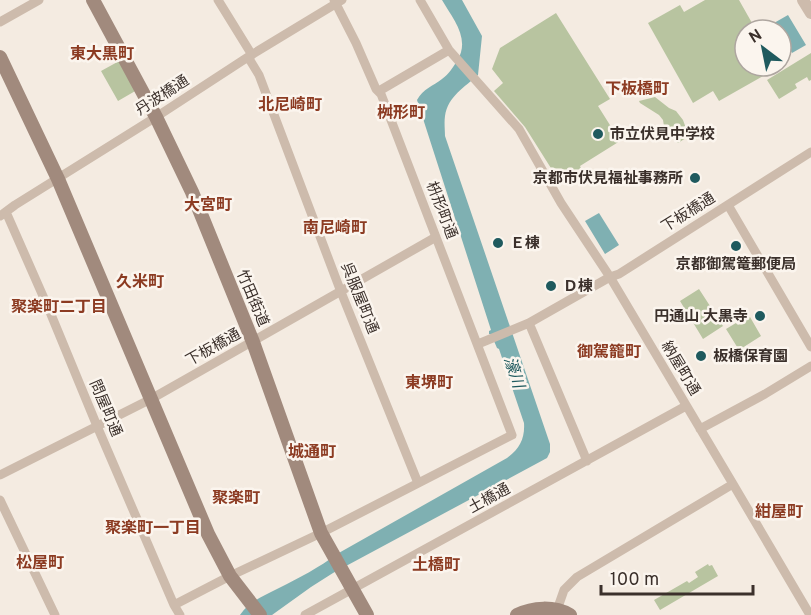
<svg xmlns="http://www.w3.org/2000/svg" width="811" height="615" viewBox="0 0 811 615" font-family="Overpass,'Noto Sans JP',sans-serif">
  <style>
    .green { fill: #b8c4a0 }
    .water { fill: #7fb0b2 }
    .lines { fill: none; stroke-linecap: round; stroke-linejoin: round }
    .minor { stroke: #cdbbac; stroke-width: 9 }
    .tertiary { stroke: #cdbbac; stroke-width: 12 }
    .secondary { stroke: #a18a7d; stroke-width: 14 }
    .poi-dot { fill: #1f5a5e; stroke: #fbf5ee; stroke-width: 2 }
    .labels { text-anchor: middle; stroke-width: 5; stroke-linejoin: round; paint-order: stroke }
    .street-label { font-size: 15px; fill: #3b302b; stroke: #fbf5ee }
    .poi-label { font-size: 15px; font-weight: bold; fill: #3b302b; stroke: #fbf5ee; text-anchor: start }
    .neighbourhood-label { font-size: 16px; font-weight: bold; fill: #8c3b22; stroke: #fbf5ee }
    .water-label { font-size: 16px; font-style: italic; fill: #1f5a5e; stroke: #fbf5ee }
  </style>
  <rect width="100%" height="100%" fill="#f4ebe1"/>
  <path class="green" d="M 705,0 L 739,0 L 756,30 L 745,30 L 745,66 L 767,66 L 770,72 L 719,101 L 713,91 L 693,103 L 648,23 L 680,5 L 684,12 Z
    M 556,13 L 610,99 L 598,106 L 620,141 L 580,166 L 581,168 L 574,172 L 575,174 L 561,184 L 525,127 L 494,91 L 503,83 L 492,69 L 500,48 Z
    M 811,53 L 811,80 L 809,81 L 807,77 L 795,84 L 797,88 L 779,99 L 767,80 Z
    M 121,60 L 137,90 L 118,101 L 101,71 Z
    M 655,97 L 669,108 L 676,111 L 683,120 L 687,131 L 686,138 L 678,143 L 675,141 L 673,133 L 664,126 L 663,120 L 659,115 L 640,103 L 639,101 Z
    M 699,289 L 723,326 L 703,339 L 680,301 Z
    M 750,317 L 761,336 L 739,350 L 726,329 L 736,323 L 738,325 Z
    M 708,564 L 709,566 L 712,565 L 718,576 L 660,610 L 654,600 L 687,581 L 689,583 L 698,577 L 695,572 Z"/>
  <path class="water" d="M 442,0 L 462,0 L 482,36 L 478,75 C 465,87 448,96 445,116 C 444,123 445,130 445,136 L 550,444 L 550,452 L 547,458 L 333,573 L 311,587 L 272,615 L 240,615 C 249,601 264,596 279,588 C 299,578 320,567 337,554 L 507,458 C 520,449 525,438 524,423 L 499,349 L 497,348 L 491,334 L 489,334 L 489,331 L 491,330 L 417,100 C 423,89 433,86 442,79 C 449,74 453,67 457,61 C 471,39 453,19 442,0 Z
    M 788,15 L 806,45 L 792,53 L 781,34 L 781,30 L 779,30 L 774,23 Z
    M 599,213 L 619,245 L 605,254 L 585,221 Z"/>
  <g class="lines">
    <path class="minor" d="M 218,0 L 252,55
      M 420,0 L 449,50 L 519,129 L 561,203 L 610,277 L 733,484 L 810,615
      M 0,22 L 39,0
      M 248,57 L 259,75 L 341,292 L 418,483
      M 379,91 L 449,50
      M 728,205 L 811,347
      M 6,212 L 50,312 L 97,426 L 174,605 L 180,615
      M 0,216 L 15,205 L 156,117 L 248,57 L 342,0
      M 529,323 L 587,461
      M 478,344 L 529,323 L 610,277 L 619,274 L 811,152
      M 700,429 L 765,394 L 811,366
      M 0,475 L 151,399 L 436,237
      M 0,500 L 55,615
      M 174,605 L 230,576 L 321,533 L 512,435 L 381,94 L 376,89 L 356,43 L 334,0
      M 557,610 L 564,590 L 577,577 L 733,484
      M 305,615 L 686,406"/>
    <path class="tertiary" d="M 803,0 L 811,13"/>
    <path class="secondary" d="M 93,0 L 156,117 L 192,192 L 253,342 L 321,533 L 367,615
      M 0,57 L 58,179 L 208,534 L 230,576 L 260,615
      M 517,615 C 533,607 554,606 570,615"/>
  </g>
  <g class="poi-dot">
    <circle cx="598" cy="134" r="6"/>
    <circle cx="695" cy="178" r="6"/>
    <circle cx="498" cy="243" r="6"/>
    <circle cx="736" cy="246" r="6"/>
    <circle cx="551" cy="286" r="6"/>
    <circle cx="760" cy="316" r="6"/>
    <circle cx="701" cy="356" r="6"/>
  </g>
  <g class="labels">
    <g class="street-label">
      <text transform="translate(162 95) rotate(-33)" y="5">丹波橋通</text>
      <text transform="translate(442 210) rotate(69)" y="5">枡形町通</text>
      <text transform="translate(688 212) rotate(-32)" y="5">下板橋通</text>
      <text transform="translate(253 298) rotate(67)" y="5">竹田街道</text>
      <text transform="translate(360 298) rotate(68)" y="5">呉服屋町通</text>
      <text transform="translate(213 347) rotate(-29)" y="5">下板橋通</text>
      <text transform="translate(681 368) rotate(59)" y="5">納屋町通</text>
      <text transform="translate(106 408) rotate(67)" y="5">問屋町通</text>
      <text transform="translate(489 498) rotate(-29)" y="5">土橋通</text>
    </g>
    <g class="poi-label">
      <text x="610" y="139">市立伏見中学校</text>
      <text x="683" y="183" text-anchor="end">京都市伏見福祉事務所</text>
      <text x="510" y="248">Ｅ棟</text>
      <text x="736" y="269" text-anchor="middle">京都御駕篭郵便局</text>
      <text x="563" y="291">Ｄ棟</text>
      <text x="748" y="321" text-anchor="end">円通山 大黒寺</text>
      <text x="713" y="361">板橋保育園</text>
    </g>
    <g class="neighbourhood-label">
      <text x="102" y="59">東大黒町</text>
      <text x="637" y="94">下板橋町</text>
      <text x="290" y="110">北尼崎町</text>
      <text x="401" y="118">桝形町</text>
      <text x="208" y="210">大宮町</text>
      <text x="335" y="233">南尼崎町</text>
      <text x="140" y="287">久米町</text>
      <text x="59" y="312">聚楽町二丁目</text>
      <text x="609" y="357">御駕籠町</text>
      <text x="429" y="388">東堺町</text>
      <text x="312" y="457">城通町</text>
      <text x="236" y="503">聚楽町</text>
      <text x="779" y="517">紺屋町</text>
      <text x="153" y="533">聚楽町一丁目</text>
      <text x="40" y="568">松屋町</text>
      <text x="436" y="570">土橋町</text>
    </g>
    <g class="water-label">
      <text transform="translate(515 372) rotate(72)" y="6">濠川</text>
    </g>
  </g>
  <g transform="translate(763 48) rotate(328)"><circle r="28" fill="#fbf5ee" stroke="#aea6a0" stroke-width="1.5"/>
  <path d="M0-4.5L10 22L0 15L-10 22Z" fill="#1f5a5e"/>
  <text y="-9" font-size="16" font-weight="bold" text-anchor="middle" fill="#3b302b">N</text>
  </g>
  <path d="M601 585v9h152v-9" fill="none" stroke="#3b302b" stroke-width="3"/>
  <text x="610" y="585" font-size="18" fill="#3b302b" stroke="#fbf5ee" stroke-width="4.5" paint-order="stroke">100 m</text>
</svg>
